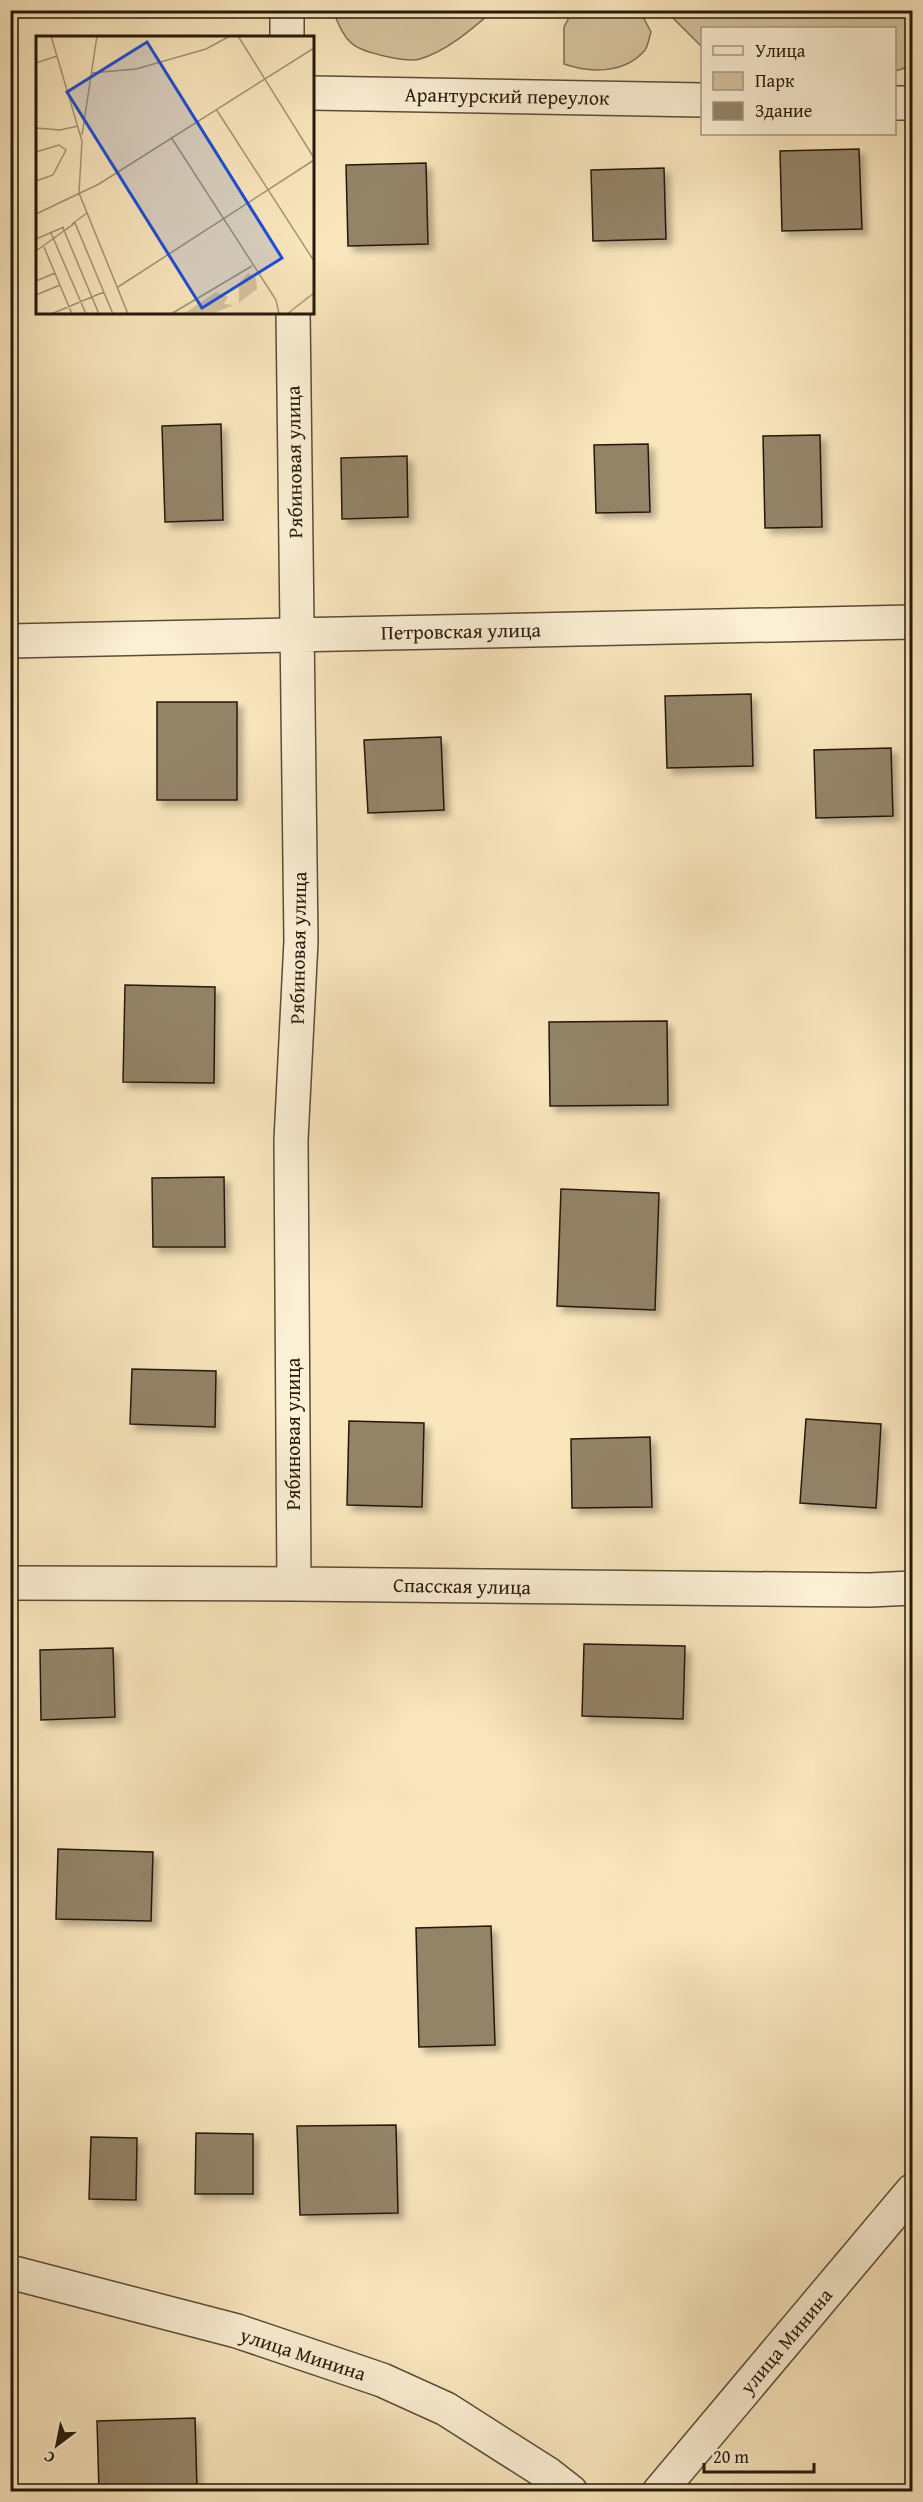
<svg xmlns="http://www.w3.org/2000/svg" width="923" height="2502" viewBox="0 0 923 2502" font-family="'Gentium Book Plus',serif">
  <style>
    .green { fill: #d5c39f; stroke: #7d6e55; stroke-width: 1.5 }
    .building { fill: #938468; stroke: #25190b; stroke-width: 1.5; filter: url(#shadow) }
    .lines { fill: none; stroke-linecap: round; stroke-linejoin: round }
    .minor-casing { stroke: #5a4c38; stroke-width: 36 }
    .minor { stroke: #fbefd4; stroke-width: 33 }
    .labels { text-anchor: middle; stroke-width: 6; stroke-linejoin: round; paint-order: stroke }
    .street-label { font-size: 20px; fill: #25190b; stroke: #fbefd4 }
    .inset-road { fill: none; stroke: #a49476; stroke-width: 1.5 }
    .view { fill: #1d4ed8; fill-opacity: 0.15; stroke: #1d4ed8; stroke-width: 3 }
    .inset-edge { fill: none; stroke: #25190b; stroke-width: 3 }
  </style>
  <defs>
    <filter id="shadow"><feDropShadow dx="5.5" dy="5.5" stdDeviation="3" flood-color="#0004"/></filter>
  </defs>
  <rect width="100%" height="100%" fill="#f9e6bd"/>
  <filter id="stains"><feTurbulence type="fractalNoise" baseFrequency=".00333" numOctaves="4"/><feColorMatrix values="0 0 0 0 .2 0 0 0 0 .09 0 0 0 0 .02 0 0 0 .5 -.17"/></filter>
  <radialGradient id="worn" r=".72"><stop offset=".6" stop-color="#630" stop-opacity="0"/><stop offset="1" stop-color="#630" stop-opacity=".3"/></radialGradient>
  <path class="green" d="M 573,10 L 640,11 L 651,32 C 649,38 648,46 645,50 C 625,74 590,73 564,64 L 564,27 Z
    M 333,11 L 493,11 C 472,29 447,51 420,59 C 410,62 394,58 384,56 C 350,48 346,43 333,11 Z
    M 666,11 L 912,11 L 912,66 L 895,71 L 894,28 L 702,28 L 702,47 Z"/>
  <path class="building" d="M 859,149 L 862,229 L 782,231 L 780,151 Z
    M 426,163 L 428,244 L 348,246 L 346,165 Z
    M 664,168 L 666,239 L 593,241 L 591,170 Z
    M 221,424 L 223,520 L 165,522 L 162,426 Z
    M 820,435 L 822,527 L 765,528 L 763,436 Z
    M 648,444 L 650,512 L 596,513 L 594,445 Z
    M 407,456 L 408,517 L 342,519 L 341,458 Z
    M 751,694 L 753,766 L 667,768 L 665,696 Z
    M 157,702 L 237,702 L 237,800 L 157,800 Z
    M 441,737 L 444,810 L 368,813 L 364,740 Z
    M 891,748 L 893,816 L 816,818 L 814,750 Z
    M 125,985 L 215,987 L 214,1083 L 123,1082 Z
    M 667,1021 L 668,1105 L 550,1106 L 549,1022 Z
    M 224,1177 L 225,1247 L 153,1247 L 152,1178 Z
    M 561,1189 L 659,1193 L 655,1310 L 557,1306 Z
    M 132,1369 L 216,1371 L 215,1427 L 130,1424 Z
    M 806,1419 L 881,1424 L 876,1508 L 800,1503 Z
    M 349,1421 L 424,1423 L 422,1507 L 347,1505 Z
    M 650,1437 L 652,1507 L 572,1508 L 571,1439 Z
    M 584,1644 L 685,1646 L 683,1719 L 582,1716 Z
    M 113,1648 L 115,1717 L 41,1720 L 40,1650 Z
    M 58,1849 L 153,1852 L 151,1921 L 56,1919 Z
    M 491,1926 L 495,2045 L 419,2047 L 416,1928 Z
    M 396,2125 L 398,2213 L 300,2215 L 297,2126 Z
    M 196,2133 L 253,2134 L 253,2194 L 195,2194 Z
    M 91,2137 L 137,2138 L 136,2200 L 89,2199 Z
    M 195,2418 L 197,2489 L 99,2491 L 97,2421 Z"/>
  <g class="lines">
    <g class="minor-casing">
      <path id="minor" d="M 287,10 L 287,38
        M 312,93 L 702,100
        M 894,103 L 912,103
        M 293,312 L 301,941 L 291,1140 L 294,1584
        M 10,641 L 912,622
        M 10,1583 L 294,1584 L 870,1590 L 912,1588
        M 10,2272 L 237,2331 L 382,2380 L 446,2409 L 548,2474 L 571,2492
        M 659,2492 L 912,2191"/>
    </g>
    <use href="#minor" class="minor"/>
  </g>
  <g class="labels">
    <g class="street-label">
      <text transform="translate(507 96) rotate(1)" y="7">Арантурский переулок</text>
      <text transform="translate(294 462) rotate(-91)" y="7">Рябиновая улица</text>
      <text transform="translate(461 631) rotate(-1)" y="7">Петровская улица</text>
      <text transform="translate(298 948) rotate(-89)" y="7">Рябиновая улица</text>
      <text transform="translate(293 1434) rotate(-90)" y="7">Рябиновая улица</text>
      <text transform="translate(462 1586) rotate(1)" y="7">Спасская улица</text>
      <text transform="translate(786 2341) rotate(-50)" y="7">улица Минина</text>
      <text transform="translate(303 2354) rotate(18)" y="7">улица Минина</text>
    </g>
  </g>
  <g transform="translate(36 36)">
    <rect width="278" height="278" fill="#f9e6bd"/>
    <path d="M 212,237 L 220,242 L 221,253 L 203,267 L 203,247 ZM 180,256 L 192,261 L 188,268 L 198,269 L 178,277 L 149,277 Z" fill="#d5c39f"/>
    <path class="inset-road" d="M 15,0 L 46,105 L 43,157 L 92,278M 202,0 L 278,122M 0,27 L 21,20M 55,37 L 100,33 L 170,13 L 194,0M 180,73 L 278,225M 0,92 L 24,94 L 42,90M 46,99 L 61,0M 135,101 L 240,264 L 243,278M 0,116 L 23,109 L 30,114 L 17,139 L 0,145M 0,178 L 63,148 L 278,12M 36,188 L 51,177M 27,192 L 63,278M 15,197 L 50,278M 0,203 L 28,191M 8,211 L 36,278M 0,215 L 39,187 L 77,278M 0,245 L 19,237M 82,251 L 278,124M 0,259 L 24,249M 15,278 L 68,256M 135,278 L 216,230M 251,278 L 278,257"/>
    <path class="view" d="M 111,6 L 246,222 L 166,272 L 31,56 Z"/>
    <rect width="278" height="278" class="inset-edge"/>
  </g>
  <rect width="923" height="2502" fill="none" stroke="#f9e6bd" stroke-width="36"/>
  <rect x="12" y="12" width="899" height="2478" fill="none" stroke="#25190b" stroke-width="3"/>
  <rect x="18" y="18" width="887" height="2466" fill="none" stroke="#25190b" stroke-width="1.5"/>
  <rect x="701" y="27" width="195" height="108" fill="#fbefd4" stroke="#a59984" stroke-width="1.5"/>
  <rect x="713" y="46" width="30" height="9" fill="#fbefd4" stroke="#a59984" stroke-width="1.5"/>
  <text x="755" y="57" font-size="18" fill="#25190b">Улица</text>
  <rect x="713" y="72" width="30" height="18" fill="#d5c39f" stroke="#a59984" stroke-width="1.5"/>
  <text x="755" y="87" font-size="18" fill="#25190b">Парк</text>
  <rect x="713" y="102" width="30" height="18" fill="#938468" stroke="#a59984" stroke-width="1.5"/>
  <text x="755" y="117" font-size="18" fill="#25190b">Здание</text>
  <g transform="translate(57 2445) rotate(212)" stroke="#fbefd4" stroke-width="4.5" paint-order="stroke">
  <path d="M0-4.5L10 22L0 15L-10 22Z" fill="#25190b"/>
  <text y="-9" font-size="16" font-weight="bold" text-anchor="middle" fill="#25190b">С</text>
  </g>
  <path d="M704 2463v9h110v-9" fill="none" stroke="#25190b" stroke-width="3"/>
  <text x="713" y="2463" font-size="18" fill="#25190b" stroke="#fbefd4" stroke-width="4.5" paint-order="stroke">20 m</text>
  <rect width="100%" height="100%" filter="url(#stains)"/>
  <rect width="100%" height="100%" fill="url(#worn)"/>
</svg>
